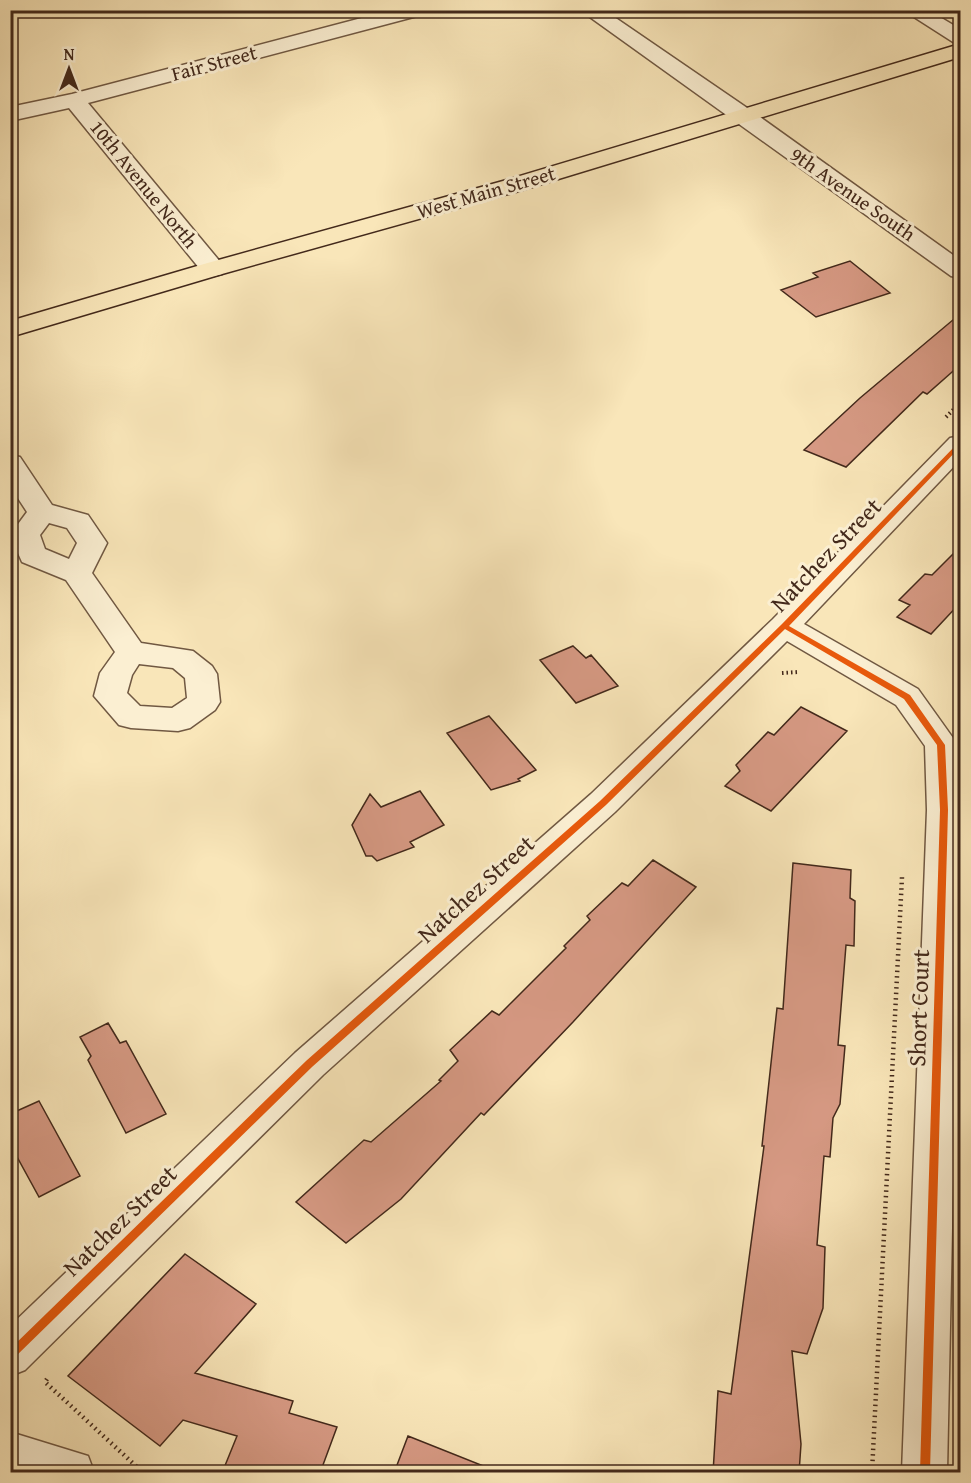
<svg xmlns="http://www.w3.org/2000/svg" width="971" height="1483" viewBox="0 0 971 1483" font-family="'Gentium Book Plus',serif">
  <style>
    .building { fill: #d69983; stroke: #43291b; stroke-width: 1.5 }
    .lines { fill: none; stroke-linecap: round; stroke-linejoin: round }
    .minor-casing { stroke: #705842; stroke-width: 3 }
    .major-casing { stroke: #43291b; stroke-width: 3 }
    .path-far1 { stroke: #43291b; stroke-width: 4; stroke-dasharray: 1.5 3; stroke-linecap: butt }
    .path { stroke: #43291b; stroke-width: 4.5; stroke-dasharray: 1.5 4; stroke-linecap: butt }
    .minor { fill: #fbefd2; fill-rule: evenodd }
    .major { fill: #f9e6b9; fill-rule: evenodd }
    .cycleway-casing { stroke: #fbefd2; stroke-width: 3 }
    .cycleway { fill: #e8590c; fill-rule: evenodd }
    .labels { text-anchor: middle; stroke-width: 6; stroke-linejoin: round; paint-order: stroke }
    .far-street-label { font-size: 20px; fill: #43291b; stroke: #fbefd2 }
    .street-label { font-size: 24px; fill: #43291b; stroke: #fbefd2 }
  </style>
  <rect width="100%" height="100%" fill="#f9e6b9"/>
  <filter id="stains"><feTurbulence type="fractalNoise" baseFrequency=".00333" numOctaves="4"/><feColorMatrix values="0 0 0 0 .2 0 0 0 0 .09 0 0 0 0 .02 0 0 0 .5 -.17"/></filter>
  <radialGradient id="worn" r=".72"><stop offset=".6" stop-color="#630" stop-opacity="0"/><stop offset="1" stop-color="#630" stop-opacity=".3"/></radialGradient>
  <path class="building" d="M 850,261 L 890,293 L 816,317 L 781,290 L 818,277 L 813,273 Z
    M 960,314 L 960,365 L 927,394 L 923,392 L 846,467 L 804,450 L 860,398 Z
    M 960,547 L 960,603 L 931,634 L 897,617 L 910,605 L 899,600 L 925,574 L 932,575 Z
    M 573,646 L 586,658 L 591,655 L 618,686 L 576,703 L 540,660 Z
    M 801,707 L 847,731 L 771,811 L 725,786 L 740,771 L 736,765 L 768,732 L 774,735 Z
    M 489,716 L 536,770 L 518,779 L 520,781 L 491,790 L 447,733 Z
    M 420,791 L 444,825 L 410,842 L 414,847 L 377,861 L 372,856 L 366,856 L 352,825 L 370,794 L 381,807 Z
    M 653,860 L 696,887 L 573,1022 L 484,1115 L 481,1113 L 401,1199 L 346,1243 L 296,1202 L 364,1140 L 371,1142 L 441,1081 L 439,1080 L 458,1061 L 450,1050 L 492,1011 L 499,1015 L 566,948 L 564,946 L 590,920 L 587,916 L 622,883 L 628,886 Z
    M 793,863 L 851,870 L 850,898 L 855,901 L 854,946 L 846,945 L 838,1045 L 845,1046 L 840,1104 L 833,1118 L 830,1157 L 824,1156 L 817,1245 L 825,1247 L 823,1308 L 807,1354 L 792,1351 L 801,1444 L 799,1473 L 713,1473 L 718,1391 L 731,1394 L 764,1146 L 762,1146 L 777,1008 L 783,1009 Z
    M 108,1023 L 120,1043 L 126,1041 L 166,1114 L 126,1133 L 88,1060 L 91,1056 L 80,1037 Z
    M 39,1101 L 80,1176 L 39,1197 L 10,1144 L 10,1114 Z
    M 185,1254 L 256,1304 L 195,1373 L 293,1401 L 289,1413 L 337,1427 L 320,1473 L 222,1473 L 237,1436 L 183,1420 L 160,1446 L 68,1376 Z
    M 408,1436 L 496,1471 L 496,1473 L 394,1473 Z"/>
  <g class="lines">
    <g class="minor-casing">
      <path id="minor" d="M 392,10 L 428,10 L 425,14 L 88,103 L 222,264 L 225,269 L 222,274 L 213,276 L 204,274 L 69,108 L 10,121 L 10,107 L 72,94 Z
        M 580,10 L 604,10 L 753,112 L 960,260 L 960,278 L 951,276 Z
        M 903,10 L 928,10 L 960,29 L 960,44 L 953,42 Z
        M 960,436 L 960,460 L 804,624 L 918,689 L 958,745 L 960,839 L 947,1472 L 902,1472 L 927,810 L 925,746 L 896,705 L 787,641 L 615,812 L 323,1075 L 25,1370 L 10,1376 L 10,1326 L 295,1053 L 591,794 L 773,619 L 950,438 Z
        M 10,455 L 20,457 L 52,505 L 88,515 L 107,543 L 92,573 L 141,643 L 193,651 L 212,666 L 217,674 L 220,702 L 215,710 L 190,728 L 178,731 L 131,728 L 119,725 L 94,696 L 100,673 L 115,652 L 66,580 L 22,562 L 10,535 L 27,512 L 10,486 ZM 49,523 L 67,528 L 77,543 L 69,559 L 45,549 L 40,535 ZM 139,664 L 173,668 L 185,678 L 187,698 L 172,708 L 140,706 L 127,693 L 132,675 Z
        M 10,1432 L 88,1456 L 94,1472 L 10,1472 Z"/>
    </g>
    <g class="major-casing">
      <path id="major" d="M 960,44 L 960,57 L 519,191 L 222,274 L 10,337 L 10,321 L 204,264 L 503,181 Z"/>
    </g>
    <path class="path-far1" d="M 946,417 L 960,403
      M 782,673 L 798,672"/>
    <path class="path" d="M 47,1379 L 45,1382 L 137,1467 L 152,1472
      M 872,1472 L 902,877"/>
    <use href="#minor" class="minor"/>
    <use href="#major" class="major"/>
    <g class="cycleway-casing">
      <path id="cycleway" d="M 960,442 L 960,447 L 789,626 L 910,695 L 945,745 L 948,810 L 930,1472 L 920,1472 L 940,810 L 937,745 L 904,699 L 785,629 L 606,805 L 312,1067 L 13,1359 L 10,1360 L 10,1349 L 306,1061 L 600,801 L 782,624 L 958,443 Z"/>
    </g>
    <use href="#cycleway" class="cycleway"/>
  </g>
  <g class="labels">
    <g class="far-street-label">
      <text transform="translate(214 63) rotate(-15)" y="7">Fair Street</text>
      <text transform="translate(144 184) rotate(51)" y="7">10th Avenue North</text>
      <text transform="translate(486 192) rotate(-16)" y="7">West Main Street</text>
      <text transform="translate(853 194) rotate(35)" y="7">9th Avenue South</text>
    </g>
    <g class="street-label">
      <text transform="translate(826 555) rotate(-46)" y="8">Natchez Street</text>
      <text transform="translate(476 889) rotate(-42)" y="8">Natchez Street</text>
      <text transform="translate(919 1008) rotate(-88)" y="8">Short Court</text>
      <text transform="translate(120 1221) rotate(-44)" y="8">Natchez Street</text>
    </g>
  </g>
  <rect width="971" height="1483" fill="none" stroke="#f9e6b9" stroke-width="36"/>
  <rect x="12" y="12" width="947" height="1459" fill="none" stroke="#43291b" stroke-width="3"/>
  <rect x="18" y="18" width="935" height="1447" fill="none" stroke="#43291b" stroke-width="1.5"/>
  <g transform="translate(69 69)" stroke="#fbefd2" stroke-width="4.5" paint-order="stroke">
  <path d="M0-4.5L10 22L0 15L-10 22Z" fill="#43291b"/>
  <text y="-9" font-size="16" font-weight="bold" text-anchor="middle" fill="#43291b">N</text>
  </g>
  <rect width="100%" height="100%" filter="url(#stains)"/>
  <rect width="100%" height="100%" fill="url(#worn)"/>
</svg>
